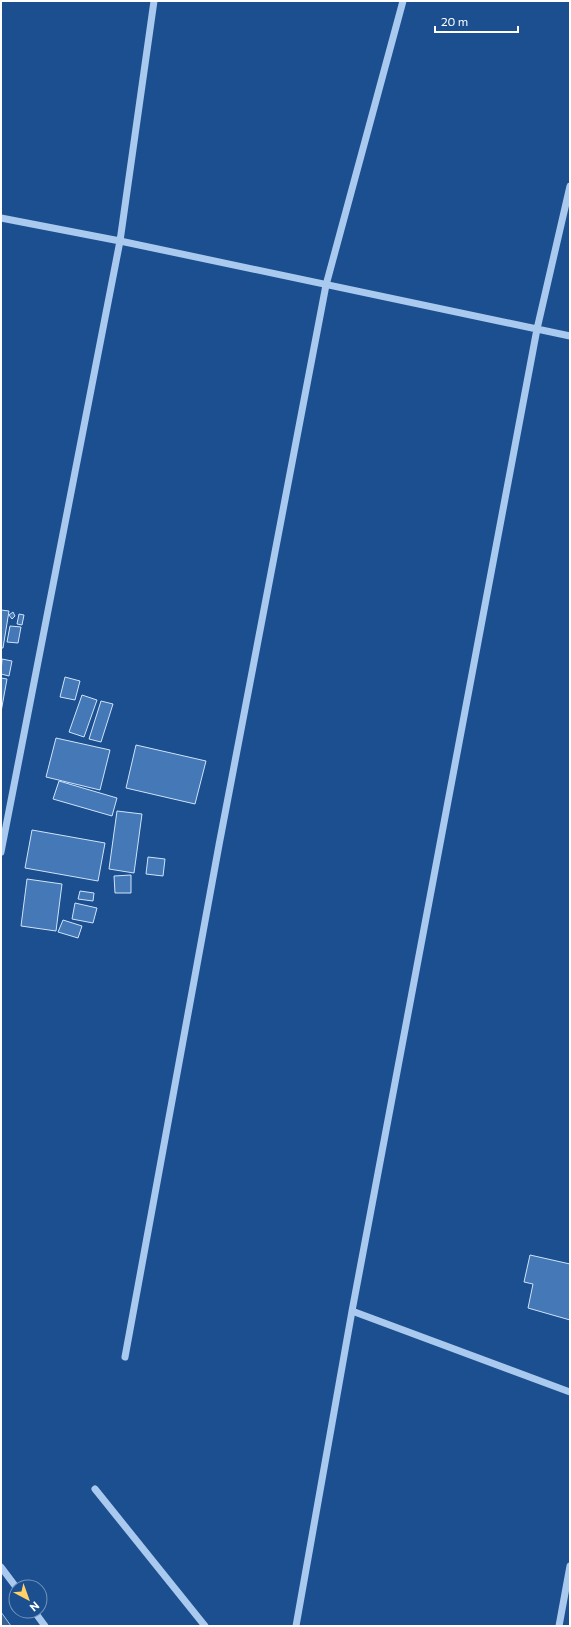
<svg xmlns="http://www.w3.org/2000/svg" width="571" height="1627" viewBox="0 0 571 1627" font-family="Commissioner,sans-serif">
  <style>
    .water { fill: #3c6290; stroke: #9cc4f0 }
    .building { fill: #4478b7; stroke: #cfe3fa }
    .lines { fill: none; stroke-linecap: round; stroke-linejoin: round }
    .minor { stroke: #a9c9ee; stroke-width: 7 }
  </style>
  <rect width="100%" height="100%" fill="#1b4f8f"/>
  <path class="water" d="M 1,1612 L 11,1626 L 1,1626 Z"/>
  <path class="building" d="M 1,610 L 9,611 L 3,648 L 1,648 Z
    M 13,612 L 15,616 L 12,619 L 9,615 Z
    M 19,614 L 24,615 L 22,625 L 17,624 Z
    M 10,626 L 21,627 L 18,643 L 7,642 Z
    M 2,659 L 12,661 L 9,676 L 1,674 Z
    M 65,677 L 80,681 L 75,700 L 60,697 Z
    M 1,678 L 7,679 L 1,712 Z
    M 82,695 L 97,700 L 84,737 L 69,732 Z
    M 101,701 L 113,704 L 101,742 L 89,739 Z
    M 56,738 L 110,750 L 100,790 L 46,777 Z
    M 136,745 L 206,761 L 195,804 L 126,788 Z
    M 59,781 L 117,798 L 112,816 L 53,799 Z
    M 117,811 L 142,814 L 134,873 L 109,869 Z
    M 32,830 L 105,843 L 98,881 L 25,868 Z
    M 148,857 L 165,859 L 163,876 L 146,874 Z
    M 131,875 L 131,893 L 115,893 L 114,876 Z
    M 27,879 L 62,884 L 56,931 L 21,926 Z
    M 80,891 L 94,893 L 93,901 L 78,899 Z
    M 75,903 L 97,908 L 93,923 L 72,919 Z
    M 63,920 L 82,926 L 78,938 L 58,932 Z
    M 530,1255 L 570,1264 L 570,1320 L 528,1308 L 533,1284 L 524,1282 Z"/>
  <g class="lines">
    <path class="minor" d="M 1,218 L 120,241 L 570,336
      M 1,852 L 120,241 L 154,1
      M 352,1311 L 570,1392
      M 125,1357 L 219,845 L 326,285 L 403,1
      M 95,1489 L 205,1626
      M 1,1567 L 16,1587
      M 34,1611 L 45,1626
      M 296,1626 L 352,1311 L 537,329 L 570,186
      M 559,1626 L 570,1566"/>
  </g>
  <rect width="571" height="1627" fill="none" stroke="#ffffff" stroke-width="4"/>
  <g transform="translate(28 1599) rotate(139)"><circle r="19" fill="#1b4f8f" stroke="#7695bc"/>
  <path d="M0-3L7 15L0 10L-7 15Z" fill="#ffd166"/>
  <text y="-6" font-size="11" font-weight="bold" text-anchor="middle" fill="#ffffff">N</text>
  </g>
  <path d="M435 26v6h83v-6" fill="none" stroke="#ffffff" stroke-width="2"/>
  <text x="441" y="26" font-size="12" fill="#ffffff" stroke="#1b4f8f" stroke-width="3" paint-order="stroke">20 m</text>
</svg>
